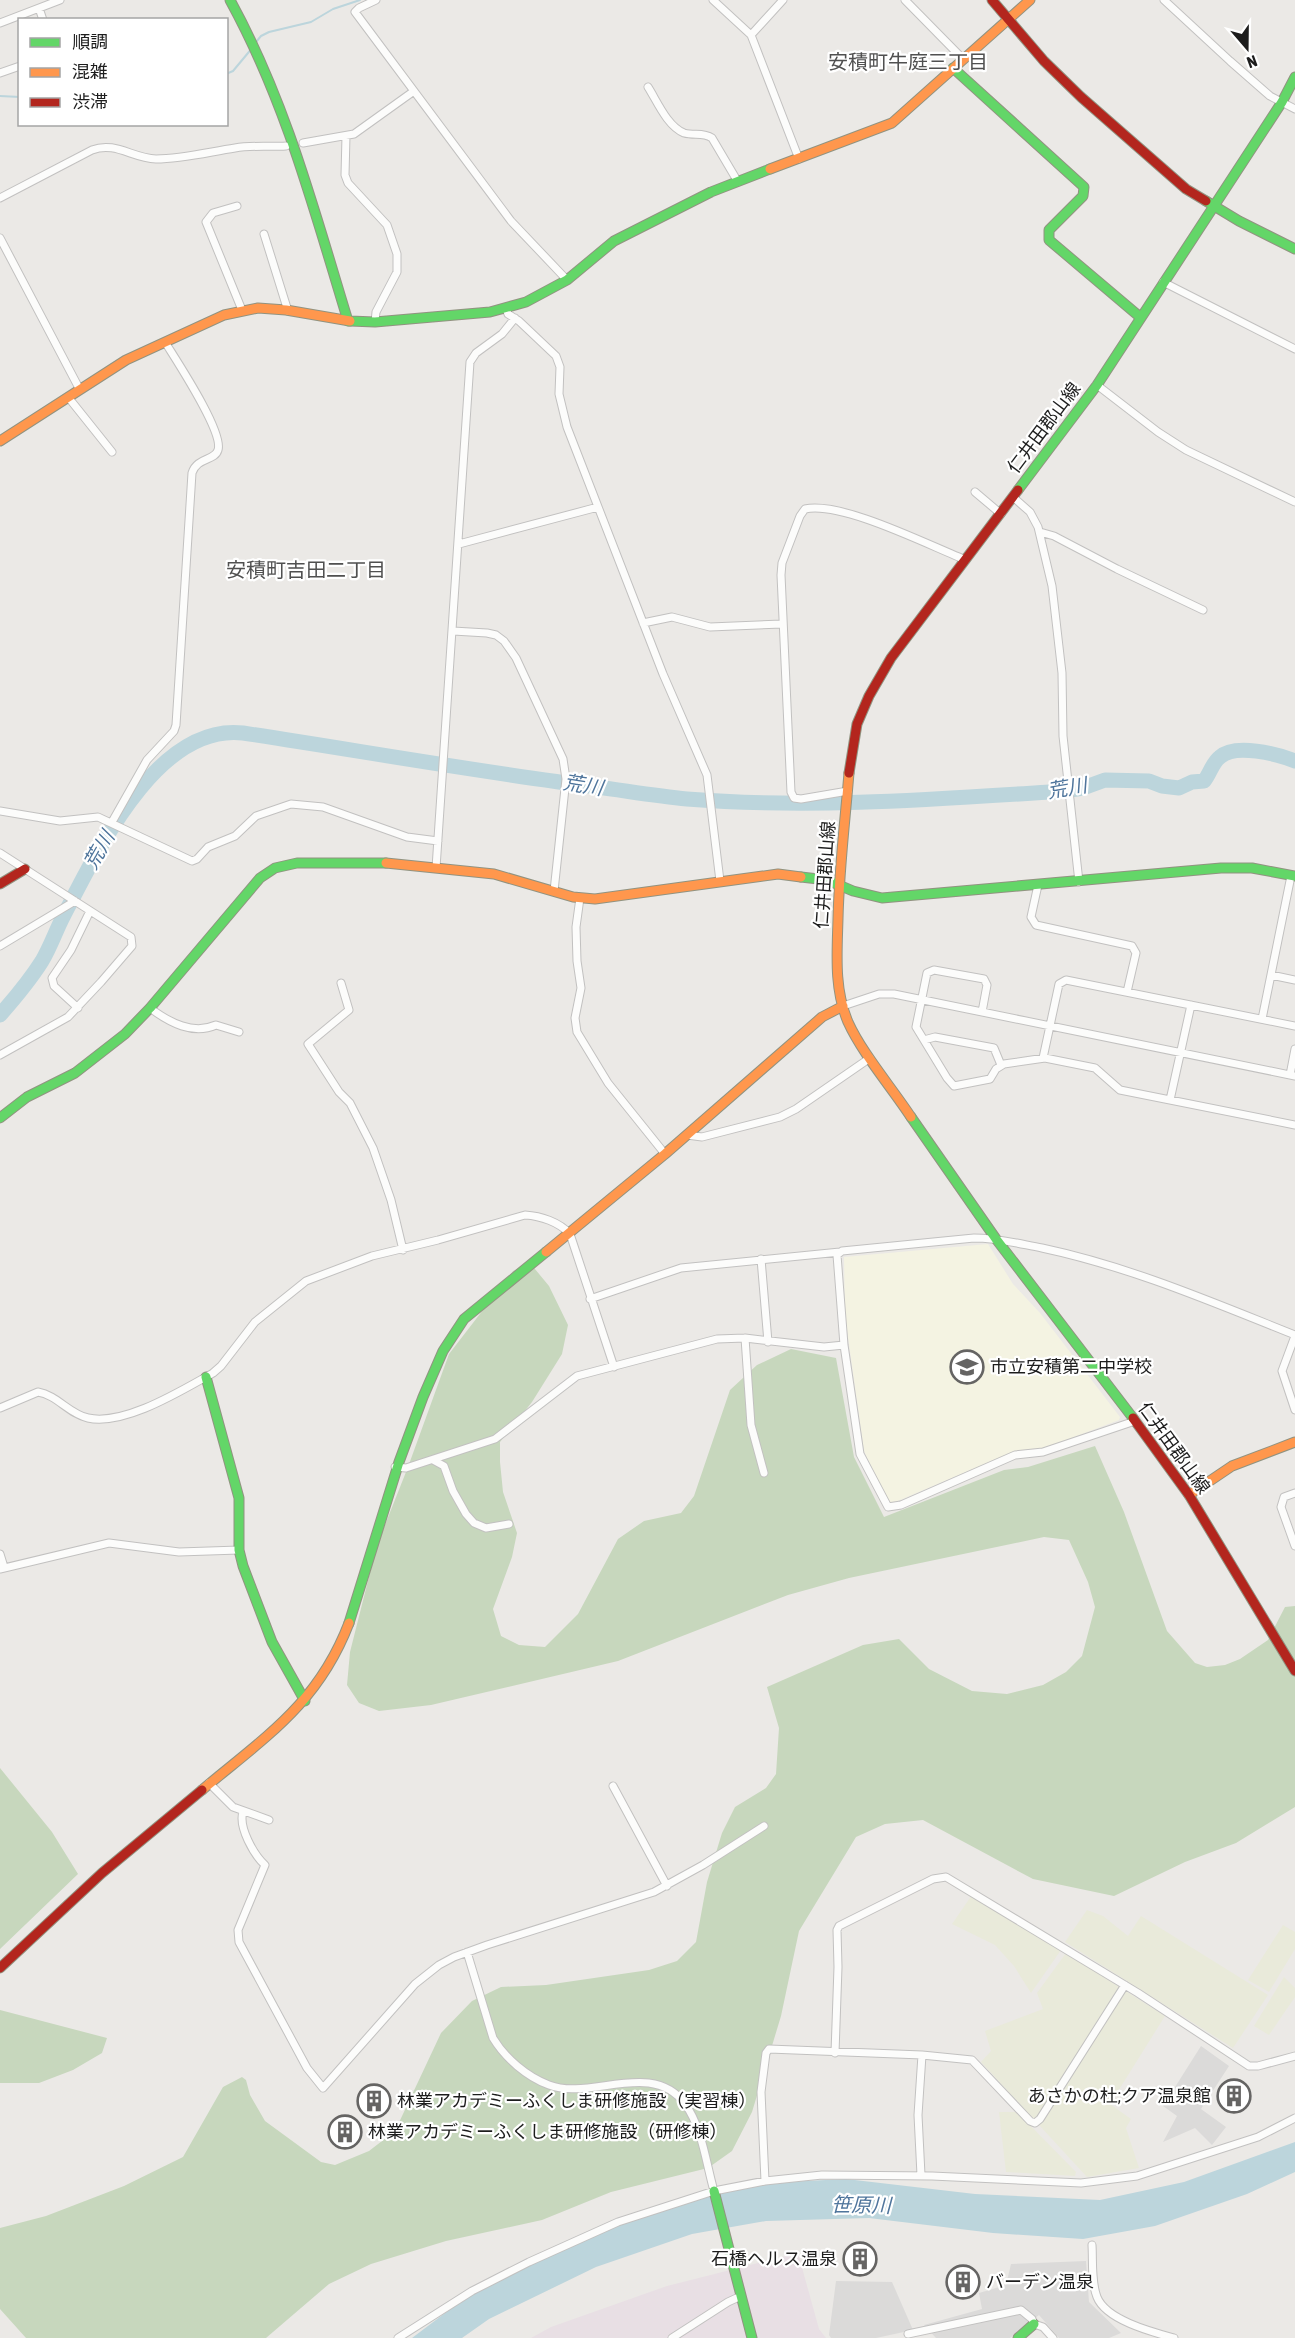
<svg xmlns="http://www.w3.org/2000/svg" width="1295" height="2338" viewBox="0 0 1295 2338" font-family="'Asap Condensed','Noto Sans JP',sans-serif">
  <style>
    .industrial { fill: #e8dfe4 }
    .education { fill: #f4f3e2 }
    .farmland { fill: #e9eada }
    .forest { fill: #c7d7bd }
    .parking { fill: #dbdad9 }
    .water { fill: #bcd5dc }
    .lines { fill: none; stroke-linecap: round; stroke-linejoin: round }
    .stream { stroke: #bcd5dc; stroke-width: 2 }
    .river { stroke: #bcd5dc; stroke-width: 15 }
    .street-casing { stroke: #c2c1c0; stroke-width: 9 }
    .fast-casing { stroke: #919380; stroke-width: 11 }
    .slow-casing { stroke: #919380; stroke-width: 11 }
    .jam-casing { stroke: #919380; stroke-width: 11 }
    .street { stroke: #fcfcfb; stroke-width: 7 }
    .fast { stroke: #63d668; stroke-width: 9 }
    .slow { stroke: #ff974d; stroke-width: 9 }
    .jam { stroke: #b3261e; stroke-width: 9 }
    .labels { text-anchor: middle; stroke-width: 4.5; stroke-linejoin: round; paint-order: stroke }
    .street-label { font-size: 18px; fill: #1d1d1d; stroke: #fff }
    .poi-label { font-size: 18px; fill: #1d1d1d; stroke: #fff; text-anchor: start }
    .neighbourhood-label { font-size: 20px; fill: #505050; stroke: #fff }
    .water-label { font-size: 20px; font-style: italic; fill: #4f759c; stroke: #fff }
  </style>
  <rect width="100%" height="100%" fill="#ebe9e6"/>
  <path class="industrial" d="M 798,2253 L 819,2329 L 826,2338 L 531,2338 L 551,2327 L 667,2286 Z"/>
  <path class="education" d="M 988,1244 L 1013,1284 L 1040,1313 L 1120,1417 L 1119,1420 L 1045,1448 L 1015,1451 L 893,1503 L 888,1502 L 864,1451 L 845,1316 L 844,1257 Z"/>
  <path class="farmland" d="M 972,1895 L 1061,1950 L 1031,1993 L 1014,1966 L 995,1945 L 952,1924 Z
    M 1087,1910 L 1103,1916 L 1128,1936 L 1141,1916 L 1268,1995 L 1233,2048 L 1065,1942 Z
    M 1283,1925 L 1295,1932 L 1295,1949 L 1269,1992 L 1248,1980 Z
    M 1066,1953 L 1165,2016 L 1110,2104 L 1131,2119 L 1126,2128 L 1139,2168 L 1087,2177 L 981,2062 L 991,2051 L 985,2031 L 1043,2009 L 1037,1993 Z
    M 1284,1977 L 1295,1988 L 1295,1997 L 1269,2035 L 1254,2026 Z
    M 999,2112 L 1017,2112 L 1076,2172 L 1075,2176 L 1006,2172 Z"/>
  <path class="forest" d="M 530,1263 L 549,1286 L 568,1325 L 562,1354 L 532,1402 L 500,1442 L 500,1462 L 503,1492 L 517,1533 L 512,1557 L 493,1609 L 501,1636 L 519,1645 L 545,1647 L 578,1614 L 618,1539 L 644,1521 L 681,1513 L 694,1496 L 730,1390 L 757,1365 L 791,1349 L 836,1358 L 854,1457 L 884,1517 L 1004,1470 L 1028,1467 L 1095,1446 L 1124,1512 L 1167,1631 L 1195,1663 L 1207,1667 L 1225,1665 L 1240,1659 L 1268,1640 L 1285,1607 L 1295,1606 L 1295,1807 L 1236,1843 L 1185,1862 L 1114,1896 L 1033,1879 L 923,1820 L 885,1824 L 856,1837 L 799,1931 L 781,2016 L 752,2112 L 732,2151 L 708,2168 L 611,2192 L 542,2220 L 446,2241 L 371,2264 L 329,2284 L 266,2338 L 26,2338 L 0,2309 L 0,2228 L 46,2216 L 124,2186 L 183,2157 L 223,2087 L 242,2077 L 246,2080 L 250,2095 L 265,2121 L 321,2162 L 335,2165 L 369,2151 L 395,2131 L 441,2033 L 472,2001 L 501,1987 L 546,1985 L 649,1970 L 677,1961 L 696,1942 L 707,1882 L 722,1833 L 735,1807 L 766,1788 L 776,1774 L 779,1728 L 767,1687 L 863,1645 L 899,1639 L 929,1669 L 972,1691 L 1007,1694 L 1043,1685 L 1066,1672 L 1082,1656 L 1095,1607 L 1088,1582 L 1069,1540 L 1044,1537 L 849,1578 L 788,1595 L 618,1661 L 431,1705 L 379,1711 L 359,1703 L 347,1685 L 350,1652 L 377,1545 L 408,1467 L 449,1354 L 513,1271 Z
    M 0,1768 L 52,1832 L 78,1874 L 0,1949 Z
    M 0,2010 L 107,2038 L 102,2053 L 73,2070 L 39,2083 L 0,2083 Z"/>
  <path class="parking" d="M 1201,2046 L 1229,2066 L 1201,2109 L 1226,2127 L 1212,2145 L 1195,2128 L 1163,2142 L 1177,2116 L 1163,2106 Z
    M 1086,2261 L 1089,2302 L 1121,2333 L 1109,2338 L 1059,2338 L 1039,2315 L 1010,2338 L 936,2338 L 924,2325 L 982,2309 L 979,2293 L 1006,2285 L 1011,2264 Z
    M 836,2281 L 892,2282 L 913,2330 L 876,2338 L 831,2338 L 829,2335 Z"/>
  <path class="water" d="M 1295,2142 L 1295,2172 L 1247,2194 L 1155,2226 L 1083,2239 L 993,2233 L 869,2218 L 766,2221 L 692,2234 L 596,2267 L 489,2319 L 462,2338 L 412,2338 L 469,2295 L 559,2248 L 679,2200 L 765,2183 L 846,2179 L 975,2194 L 1100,2200 L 1184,2182 Z"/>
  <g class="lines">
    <path class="stream" d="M 256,42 L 261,36 L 269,32 L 311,22 L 333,9 L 360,0
      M 226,74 L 233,71 L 253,47
      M 0,96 L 20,97"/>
    <path class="river" d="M 0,1015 C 15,998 30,980 42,961 C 51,946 56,930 64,915 C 97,852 157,723 243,733 C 361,751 479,772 597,787 C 627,791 657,796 687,799 C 813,809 939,799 1064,791 L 1083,788 L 1105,780 L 1149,781 L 1162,786 L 1179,788 L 1192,782 L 1204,781 C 1210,774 1212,763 1220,757 C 1235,743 1277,754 1295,761"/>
    <g class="street-casing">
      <path id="street" d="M 376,0 L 359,8 L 355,12 L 511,221 L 567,280
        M 713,0 L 751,35 L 799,159
        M 905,0 L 963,59
        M 1164,0 L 1230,61 L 1270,96 L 1295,109
        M 39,8 L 43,20
        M 0,23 L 60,0
        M 751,35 L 783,0
        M 0,73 L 20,66
        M 648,87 C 657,101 667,126 684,133 C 694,136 703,132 712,138 L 738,182
        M 346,136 L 345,175 L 348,183 L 387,225 L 397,254 L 397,272 L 376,312 L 375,322
        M 303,143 L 354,134 L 414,91
        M 0,198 L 92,150 C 115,141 132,158 156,159 C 182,159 209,152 235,148 C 252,145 269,147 286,146
        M 237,206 L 213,213 L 206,222 L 242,310
        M 264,234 L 288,311
        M 0,238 L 80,390
        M 1163,282 L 1295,349
        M 506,309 L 508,314 L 519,321 L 556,356 L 560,367 L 559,394 L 567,427 L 663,674 L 707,775 L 720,881
        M 1097,385 L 1158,432 L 1186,450 L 1295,502
        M 68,397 L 112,452
        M 975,492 L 1001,514
        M 1013,497 L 1030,512 L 1038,527 L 1052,586 L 1062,673 L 1063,736 L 1079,882
        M 1040,532 L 1054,536 L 1117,569 L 1203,610
        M 459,544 L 598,507
        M 643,623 L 672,617 L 710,627 L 782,624
        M 453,631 L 487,633 L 496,635 L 504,641 L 516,658 L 563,759 L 566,779 L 554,891
        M 848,791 L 801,799 L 794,798 L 791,792 L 781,575 L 782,563 L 800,516 L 805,509 C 842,501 928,545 966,560
        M 0,811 L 60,821 L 98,817 L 192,861 L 197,859 L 208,847 L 235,836 L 256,816 L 291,804 L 323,807 L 407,837 L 438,841
        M 112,822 L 147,760 L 174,731 L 176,725 L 192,473 C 197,457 215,461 218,450 C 224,432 176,360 165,342
        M 0,853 L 131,937 L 132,946 L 101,982 L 68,1017 L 0,1055
        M 436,868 L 470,362 L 476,353 L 502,334 L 515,318
        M 1038,885 L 1031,917 L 1036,925 L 1132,946 L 1136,953 L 1127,992
        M 580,898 L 576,927 L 577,961 L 581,988 L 575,1018 L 577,1032 L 608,1083 L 665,1154
        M 0,946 L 75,901
        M 1271,975 L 1295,980
        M 341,983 L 349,1010 L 308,1044 L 339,1092 L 350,1103 L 373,1148 L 391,1200 L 403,1250
        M 843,1006 L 879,994 L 894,994 L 1295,1076
        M 78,1008 L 54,986 L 52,978 L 71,950 L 90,911
        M 150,1008 C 170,1023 193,1035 216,1025 L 239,1032
        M 982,1012 L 987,985 L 984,979 L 934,970 L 927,973 L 916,1027 L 947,1078 L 954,1086 L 990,1079 L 996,1069 L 1004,1064 L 1045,1058 L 1095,1068 L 1120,1090 L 1295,1125
        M 1262,1019 L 1291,876
        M 924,1040 L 935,1037 L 994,1048 L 1001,1065
        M 1043,1058 L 1059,984 L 1066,980 L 1295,1026
        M 1290,1075 L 1295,1049
        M 1170,1100 L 1191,1005
        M 687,1135 L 702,1137 L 780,1117 L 796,1109 L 870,1058
        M 761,1259 L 768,1342
        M 590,1299 L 681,1268 L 840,1252
        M 1295,1336 L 1282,1371 L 1295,1410
        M 745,1338 L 751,1425 L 764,1473
        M 0,1408 L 38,1392 C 57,1395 69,1414 88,1418 C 125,1426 182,1390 213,1373 L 221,1366 L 255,1322 L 306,1281 L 372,1256 L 438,1240 L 525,1215 C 541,1216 559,1222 570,1234 L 614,1367
        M 1135,1421 L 1043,1452 L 1015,1455 L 901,1505 L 888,1507 L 860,1454 L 844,1345 L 837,1255 L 842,1251 L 974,1238 C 998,1238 1020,1244 1042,1248 C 1131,1267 1212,1302 1295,1335
        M 433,1460 L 444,1466 L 453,1491 L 466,1514 L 474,1523 L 486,1528 L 509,1524
        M 395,1467 L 406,1468 L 495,1439 L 577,1376 L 717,1339 L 745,1338 L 824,1347 L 844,1345
        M 1295,1493 L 1284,1497 L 1281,1507 L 1295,1546
        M 0,1554 L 4,1567
        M 0,1569 L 109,1543 L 179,1552 L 239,1550
        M 209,1783 L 233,1807 L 269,1820
        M 613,1786 L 667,1886
        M 243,1812 C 238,1827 254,1855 265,1865 L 238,1930 L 239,1942 L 307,2068 L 323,2088 L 415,1984 L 439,1965 L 454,1957 L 487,1945 L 654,1892 L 703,1865 L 764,1826
        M 467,1952 L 493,2038 C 505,2058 527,2077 549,2085 C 590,2101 652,2059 685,2104 C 702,2127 706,2163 714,2191
        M 835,2053 L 838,1967 L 837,1930 L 839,1926 L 933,1879 L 946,1877 L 1138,1993 L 1249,2066 L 1258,2066 L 1295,2056
        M 921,2175 L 918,2115 L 922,2055
        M 765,2181 L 761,2092 L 766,2053 L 769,2049 L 922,2055 L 972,2060 L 1030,2121 L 1035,2123 L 1040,2119 L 1125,1985
        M 1092,2245 C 1093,2261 1091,2282 1097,2297 C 1106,2320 1152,2332 1174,2338
        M 908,2334 L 1021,2310 L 1032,2319 L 1034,2324 L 1043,2327 L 1053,2338
        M 398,2338 L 472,2291 L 529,2262 L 618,2222 L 714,2191 L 765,2181 L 822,2175 L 932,2176 L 1081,2183 L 1137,2176 L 1258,2137 L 1295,2118
        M 672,2338 L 728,2302 L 741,2296"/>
    </g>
    <g class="fast-casing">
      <path id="fast" d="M 230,0 C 286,102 314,210 348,321
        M 953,68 L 1084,187 L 1083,196 L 1049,230 L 1049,240 L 1140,317
        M 1206,201 L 1239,221 L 1295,249
        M 350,321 L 375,322 L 490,312 L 526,302 L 567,280 L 614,241 L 711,192 L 770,169
        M 1018,490 L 1097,385 L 1282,102 L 1295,77
        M 801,877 L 827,880 L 853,891 L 882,898 L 1221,868 L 1252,868 L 1295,876
        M 911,1117 L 996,1239 L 1133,1418
        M 0,1118 L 27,1097 L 75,1073 L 125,1034 L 150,1008 L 260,878 L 275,868 L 297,863 L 386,863
        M 206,1377 L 239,1498 L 239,1550 L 243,1566 L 272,1642 L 305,1701
        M 349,1623 L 399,1462 L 423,1397 L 443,1351 L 464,1319 L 546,1252
        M 714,2191 L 752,2338
        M 1018,2338 L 1034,2324"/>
    </g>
    <g class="slow-casing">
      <path id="slow" d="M 770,169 L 892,123 L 1030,0
        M 0,441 L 126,360 L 224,315 L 258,308 L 286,310 L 350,321
        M 849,773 C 845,822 839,870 838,919 C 837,954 834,989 848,1022 C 862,1053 892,1088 911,1117
        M 386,863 L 494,874 L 573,897 L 595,899 L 778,874 L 801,877
        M 546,1252 L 665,1154 L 822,1017 L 843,1006
        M 1189,1495 L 1232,1466 L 1295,1442
        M 202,1790 C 265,1737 318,1704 349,1623"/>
    </g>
    <g class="jam-casing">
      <path id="jam" d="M 992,0 L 1044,61 L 1081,97 L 1186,189 L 1206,201
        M 849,773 L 857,724 L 869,696 L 891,658 L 1018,490
        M 0,884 L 25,869
        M 1133,1418 L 1189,1495 L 1295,1671
        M 0,1968 L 102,1873 L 202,1790"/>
    </g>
    <use href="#street" class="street"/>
    <use href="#fast" class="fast"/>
    <use href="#slow" class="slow"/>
    <use href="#jam" class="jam"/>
  </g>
  <defs>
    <g id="school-ring" transform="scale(1.725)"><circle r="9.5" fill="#fff" stroke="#656463" stroke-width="1.5"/><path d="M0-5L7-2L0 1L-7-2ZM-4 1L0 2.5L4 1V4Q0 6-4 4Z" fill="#656463"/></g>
    <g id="building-ring" transform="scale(1.725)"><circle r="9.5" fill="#fff" stroke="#656463" stroke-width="1.5"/><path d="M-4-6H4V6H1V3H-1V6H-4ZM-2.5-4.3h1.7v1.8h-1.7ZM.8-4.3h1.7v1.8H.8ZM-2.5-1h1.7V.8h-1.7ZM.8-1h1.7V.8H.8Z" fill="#656463"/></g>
  </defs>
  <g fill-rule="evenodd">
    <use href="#school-ring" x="967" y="1367"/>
    <use href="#building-ring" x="1234" y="2096"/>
    <use href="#building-ring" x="374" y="2101"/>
    <use href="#building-ring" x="345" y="2132"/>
    <use href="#building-ring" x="860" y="2259"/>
    <use href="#building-ring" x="963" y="2282"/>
  </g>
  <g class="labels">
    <g class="street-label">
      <text transform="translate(1044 428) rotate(-53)" y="6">仁井田郡山線</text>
      <text transform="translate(825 875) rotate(-86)" y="6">仁井田郡山線</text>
      <text transform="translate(1174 1448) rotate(54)" y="6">仁井田郡山線</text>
    </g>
    <g class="poi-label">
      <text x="990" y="1373">市立安積第二中学校</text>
      <text x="1211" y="2102" text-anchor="end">あさかの杜;クア温泉館</text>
      <text x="397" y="2107">林業アカデミーふくしま研修施設（実習棟）</text>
      <text x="368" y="2138">林業アカデミーふくしま研修施設（研修棟）</text>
      <text x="837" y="2265" text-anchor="end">石橋ヘルス温泉</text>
      <text x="986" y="2288">バーデン温泉</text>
    </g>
    <g class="neighbourhood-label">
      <text x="908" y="69">安積町牛庭三丁目</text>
      <text x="306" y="577">安積町吉田二丁目</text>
    </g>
    <g class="water-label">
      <text transform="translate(583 785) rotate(9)" y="7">荒川</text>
      <text transform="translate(1067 788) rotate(-10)" y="7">荒川</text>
      <text transform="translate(99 850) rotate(-60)" y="7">荒川</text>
      <text transform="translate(861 2205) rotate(1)" y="7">笹原川</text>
    </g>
  </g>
  <rect x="18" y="18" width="210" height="108" fill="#ffffff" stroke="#a5a5a5" stroke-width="1.5"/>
  <rect x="30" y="38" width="30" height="9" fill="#63d668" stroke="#a5a5a5" stroke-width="1.5"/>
  <text x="72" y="48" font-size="18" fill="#1d1d1d">順調</text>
  <rect x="30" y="68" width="30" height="9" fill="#ff974d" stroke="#a5a5a5" stroke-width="1.5"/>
  <text x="72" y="78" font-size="18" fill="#1d1d1d">混雑</text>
  <rect x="30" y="98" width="30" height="9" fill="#b3261e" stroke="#a5a5a5" stroke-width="1.5"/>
  <text x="72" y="108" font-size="18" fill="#1d1d1d">渋滞</text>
  <g transform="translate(1247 48) rotate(160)" stroke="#ffffff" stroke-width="4.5" paint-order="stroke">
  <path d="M0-4.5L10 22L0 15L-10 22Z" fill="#1d1d1d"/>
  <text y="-9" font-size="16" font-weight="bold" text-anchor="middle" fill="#1d1d1d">N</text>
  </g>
</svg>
